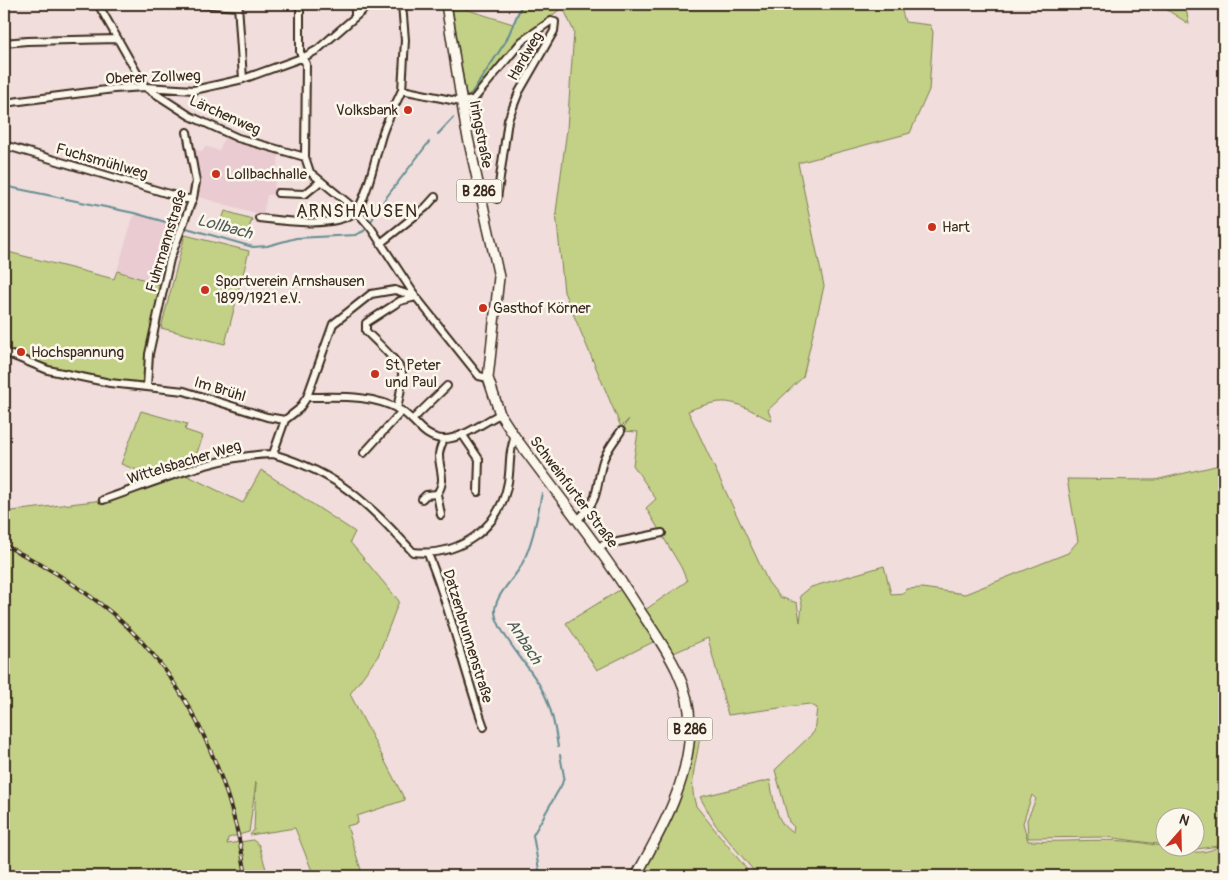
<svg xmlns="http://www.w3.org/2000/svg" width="1228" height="880" viewBox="0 0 1228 880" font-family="Pangolin,sans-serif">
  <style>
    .built { fill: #e9cbd1 }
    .green { fill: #c2d186; stroke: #7e7e52; fill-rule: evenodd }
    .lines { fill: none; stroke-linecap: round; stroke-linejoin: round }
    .stream { stroke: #658e91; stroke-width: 2 }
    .minor-casing { stroke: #3b2a1e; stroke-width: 10 }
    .major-casing { stroke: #3b2a1e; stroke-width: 12 }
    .minor { stroke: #fbf7ec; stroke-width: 6 }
    .major { stroke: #fbf7ec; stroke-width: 9 }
    .rail-casing { stroke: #3b2a1e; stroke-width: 4 }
    .rail { stroke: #fbf7ec; stroke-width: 2; stroke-dasharray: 5.5; stroke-linecap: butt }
    .poi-dot { fill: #c8321e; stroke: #fbf7ec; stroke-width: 2 }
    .labels { text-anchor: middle; stroke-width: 5; stroke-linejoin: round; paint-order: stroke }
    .shield { fill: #fbf7ec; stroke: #75685c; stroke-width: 1 }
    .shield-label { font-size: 14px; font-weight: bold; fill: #3b2a1e }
    .street-label { font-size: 15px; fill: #3b2a1e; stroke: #fbf7ec }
    .poi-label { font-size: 15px; fill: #3b2a1e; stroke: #fbf7ec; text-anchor: start }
    .water-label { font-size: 16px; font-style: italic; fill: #505c57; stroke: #fbf7ec }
    .quarter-label { font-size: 18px; letter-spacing: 1px; fill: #3b2a1e; stroke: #fbf7ec }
  </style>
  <rect width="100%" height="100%" fill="#f0dddc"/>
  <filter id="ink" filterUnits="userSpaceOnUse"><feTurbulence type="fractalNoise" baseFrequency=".02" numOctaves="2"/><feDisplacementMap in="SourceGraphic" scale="10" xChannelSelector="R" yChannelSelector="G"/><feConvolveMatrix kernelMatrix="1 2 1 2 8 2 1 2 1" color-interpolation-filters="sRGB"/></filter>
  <g filter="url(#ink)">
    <path class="built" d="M 225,136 L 279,154 L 273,195 L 267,195 L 263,215 L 199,197 L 200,185 L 193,148 L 202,152 L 205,146 L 219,151 Z
      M 134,214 L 177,225 L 169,252 L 166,251 L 158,284 L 117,271 Z"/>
    <path class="green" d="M 522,4 L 900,4 L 905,22 L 930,25 L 933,32 L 929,90 L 910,133 L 798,163 L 824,286 L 803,377 L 768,410 L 772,421 C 736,403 729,394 688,411 L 768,582 L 780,597 L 797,603 L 800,622 L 802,605 L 800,596 L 811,587 L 884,566 L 891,594 L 905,593 L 906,589 L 922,588 L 965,594 L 1068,553 L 1078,541 L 1067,479 L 1155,480 L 1224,464 L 1224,876 L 758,876 L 715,824 L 700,797 L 770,780 C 773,795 776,827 793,832 L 794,827 L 789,822 L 775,770 L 814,732 L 817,708 L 809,704 L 728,715 L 708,638 L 669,655 L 659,639 L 597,670 L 566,623 L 626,586 L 642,612 L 687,581 L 681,567 L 646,508 L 656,499 L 633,465 L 638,432 L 621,431 L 629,419 L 621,427 L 564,292 L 556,212 L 567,129 L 574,32 L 563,7 L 520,40 L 469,98 L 500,50 L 468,97 L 466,94 L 452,5 L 513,24 ZM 1032,795 L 1036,799 L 1027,820 L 1028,838 L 1107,837 L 1165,845 L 1166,818 L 1196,818 L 1196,848 L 1177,848 L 1189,850 L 1219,846 C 1200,859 1174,848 1155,845 C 1113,836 1071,843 1028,841 L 1023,823 Z
      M 1158,4 L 1185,4 L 1189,24 Z
      M 225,211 L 252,219 L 246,237 L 219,229 Z
      M 185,235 L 249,251 L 225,344 L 161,328 Z
      M 4,251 L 114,279 L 117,271 L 164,286 L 147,387 L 48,370 L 4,352 Z
      M 141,411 L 187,424 L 185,430 L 203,436 L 192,466 L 172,472 L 160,467 L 156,473 L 149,471 L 147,474 L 121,464 Z
      M 261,470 L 355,532 L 350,542 L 399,601 L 378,656 L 350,694 L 405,800 L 357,816 L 358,823 L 347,826 L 363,876 L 314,876 L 295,828 L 250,835 L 254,830 L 256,782 L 249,832 L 228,838 L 227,844 L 253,840 L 259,845 L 268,876 L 4,876 L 4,512 L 103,500 L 182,473 L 243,503 Z
      M 697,728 L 700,731 C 699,758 687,779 696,806 L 752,876 L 641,876 C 670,825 685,789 694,731 Z"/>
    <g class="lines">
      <path class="stream" d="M 469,98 L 506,41 L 522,4
        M 438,134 L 453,118
        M 4,186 L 134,213 L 253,247 L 267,246 L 296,238 L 355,235 L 364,231 L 367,227
        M 370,223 L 385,199 L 429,142
        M 542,493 C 537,518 533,543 521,566 C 514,579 494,596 495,612 C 496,630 530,668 540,686 C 551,704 555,726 558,747
        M 540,876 L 533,835 L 562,784 L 564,776 L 560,755"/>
      <g class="minor-casing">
        <path id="minor" d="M 98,4 L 145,87 L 190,116 L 238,138 L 305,157
          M 198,4 L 239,7
          M 238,4 L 243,79
          M 300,4 L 300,52 L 306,64 L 305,157 L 310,172 L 354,208 L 371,228 L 416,297 L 400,301 L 366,323 L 366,331 C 374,340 401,363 402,373 C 403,384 399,398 397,409
          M 355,17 L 355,4
          M 4,43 L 27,41 L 118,39
          M 402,90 L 405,40 L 402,4
          M 4,103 L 114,89 L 145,87 L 194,90 L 243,79 L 304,57 L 317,50 L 370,4
          M 4,145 L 186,199 L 193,198
          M 278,193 L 305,194 L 321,181
          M 259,218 C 282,221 338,229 356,211 C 367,200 377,149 383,132 C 388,118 396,104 402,90 L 461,102 L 473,100 L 522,41 L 551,21 L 555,22 L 554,31 L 519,92 L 508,120 L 497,199
          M 382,242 L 426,207 L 435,197
          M 4,352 L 48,370 L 110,383 L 184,391 L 267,417 L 285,420
          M 488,378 L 479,376 L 416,297 L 395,290 L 371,294 L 333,324 L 307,397 L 299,409 L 285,420 L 273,454 C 340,474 367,503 413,552 C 459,557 500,529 508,482 C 511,466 508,452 515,437
          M 147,387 L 149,354 L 164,286 L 170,259 L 193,198 L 196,182 L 187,132
          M 307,397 C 338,397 372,394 400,410 C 416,419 423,439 444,439 C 462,439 484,422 500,414
          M 412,420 L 447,386
          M 462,434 L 479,459 L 478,492
          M 364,453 L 402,411
          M 422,499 L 426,495 L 437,494
          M 103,500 C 156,482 217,455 273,454
          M 441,515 L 437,494 C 447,480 439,470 439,455 C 439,450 442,444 444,439
          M 577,520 C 601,500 595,487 603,461 C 606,451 615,440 621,431
          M 598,546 L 662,533
          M 428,554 C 451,609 463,669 484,727"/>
      </g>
      <g class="major-casing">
        <path id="major" d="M 446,4 L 466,129 L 499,277 L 488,378 L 500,414 L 515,437 C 558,495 603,551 641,612 C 664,647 690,681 690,725 C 690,780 662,829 636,876"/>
      </g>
      <use href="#minor" class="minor"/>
      <use href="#major" class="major"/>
      <g class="rail-casing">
        <path id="rail" d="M 4,545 C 37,561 68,579 98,602 C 184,666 230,773 246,876"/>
      </g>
      <use href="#rail" class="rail"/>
    </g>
  </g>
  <g class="poi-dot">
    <circle cx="408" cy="110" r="5"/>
    <circle cx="216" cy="174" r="5"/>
    <circle cx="932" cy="227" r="5"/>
    <circle cx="205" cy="290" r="5"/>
    <circle cx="483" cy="308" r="5"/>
    <circle cx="21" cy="352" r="5"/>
    <circle cx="375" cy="374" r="5"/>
  </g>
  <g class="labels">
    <g class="shield">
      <rect x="456.5" y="179.5" width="45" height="23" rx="4"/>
      <rect x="667.5" y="717.5" width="45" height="23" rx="4"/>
    </g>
    <g class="shield-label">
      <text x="479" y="196">B 286</text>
      <text x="690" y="734">B 286</text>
    </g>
    <g class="street-label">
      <text transform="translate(525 56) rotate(-60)" y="5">Hardweg</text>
      <text transform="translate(153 77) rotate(-2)" y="5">Oberer Zollweg</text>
      <text transform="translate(225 115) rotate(24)" y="5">Lärchenweg</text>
      <text transform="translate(481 134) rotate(79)" y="5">Iringstraße</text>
      <text transform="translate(102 161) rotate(16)" y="5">Fuchsmühlweg</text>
      <text transform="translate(166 241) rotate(-73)" y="5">Fuhrmannstraße</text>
      <text transform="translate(220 389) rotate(17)" y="5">Im Brühl</text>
      <text transform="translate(184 462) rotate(-17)" y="5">Wittelsbacher Weg</text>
      <text transform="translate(574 492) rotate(53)" y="5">Schweinfurter Straße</text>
      <text transform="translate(468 636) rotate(73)" y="5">Datzenbrunnenstraße</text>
    </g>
    <g class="poi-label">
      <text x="398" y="115" text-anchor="end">Volksbank</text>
      <text x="226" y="179">Lollbachhalle</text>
      <text x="942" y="232">Hart</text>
      <text x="215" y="286">Sportverein Arnshausen<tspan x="215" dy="17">1899/1921 e.V.</tspan></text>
      <text x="493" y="313">Gasthof Körner</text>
      <text x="31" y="357">Hochspannung</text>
      <text x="385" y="370">St. Peter<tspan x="385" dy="17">und Paul</tspan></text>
    </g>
    <g class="water-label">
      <text transform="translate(225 226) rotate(15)" y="6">Lollbach</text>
      <text transform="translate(525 641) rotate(57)" y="6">Anbach</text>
    </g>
    <g class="quarter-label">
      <text x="357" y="217">ARNSHAUSEN</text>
    </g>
  </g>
  <rect width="1228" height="880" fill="none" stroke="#fbf7ec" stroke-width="20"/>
  <rect x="10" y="10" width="1208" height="860" fill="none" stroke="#3b2a1e" stroke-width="2" filter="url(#ink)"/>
  <g transform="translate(1180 832) rotate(20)"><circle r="24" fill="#fbf7ec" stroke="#aea59a"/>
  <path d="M0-4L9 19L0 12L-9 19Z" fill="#c8321e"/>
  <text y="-8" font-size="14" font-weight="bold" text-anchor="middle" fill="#3b2a1e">N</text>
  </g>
</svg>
